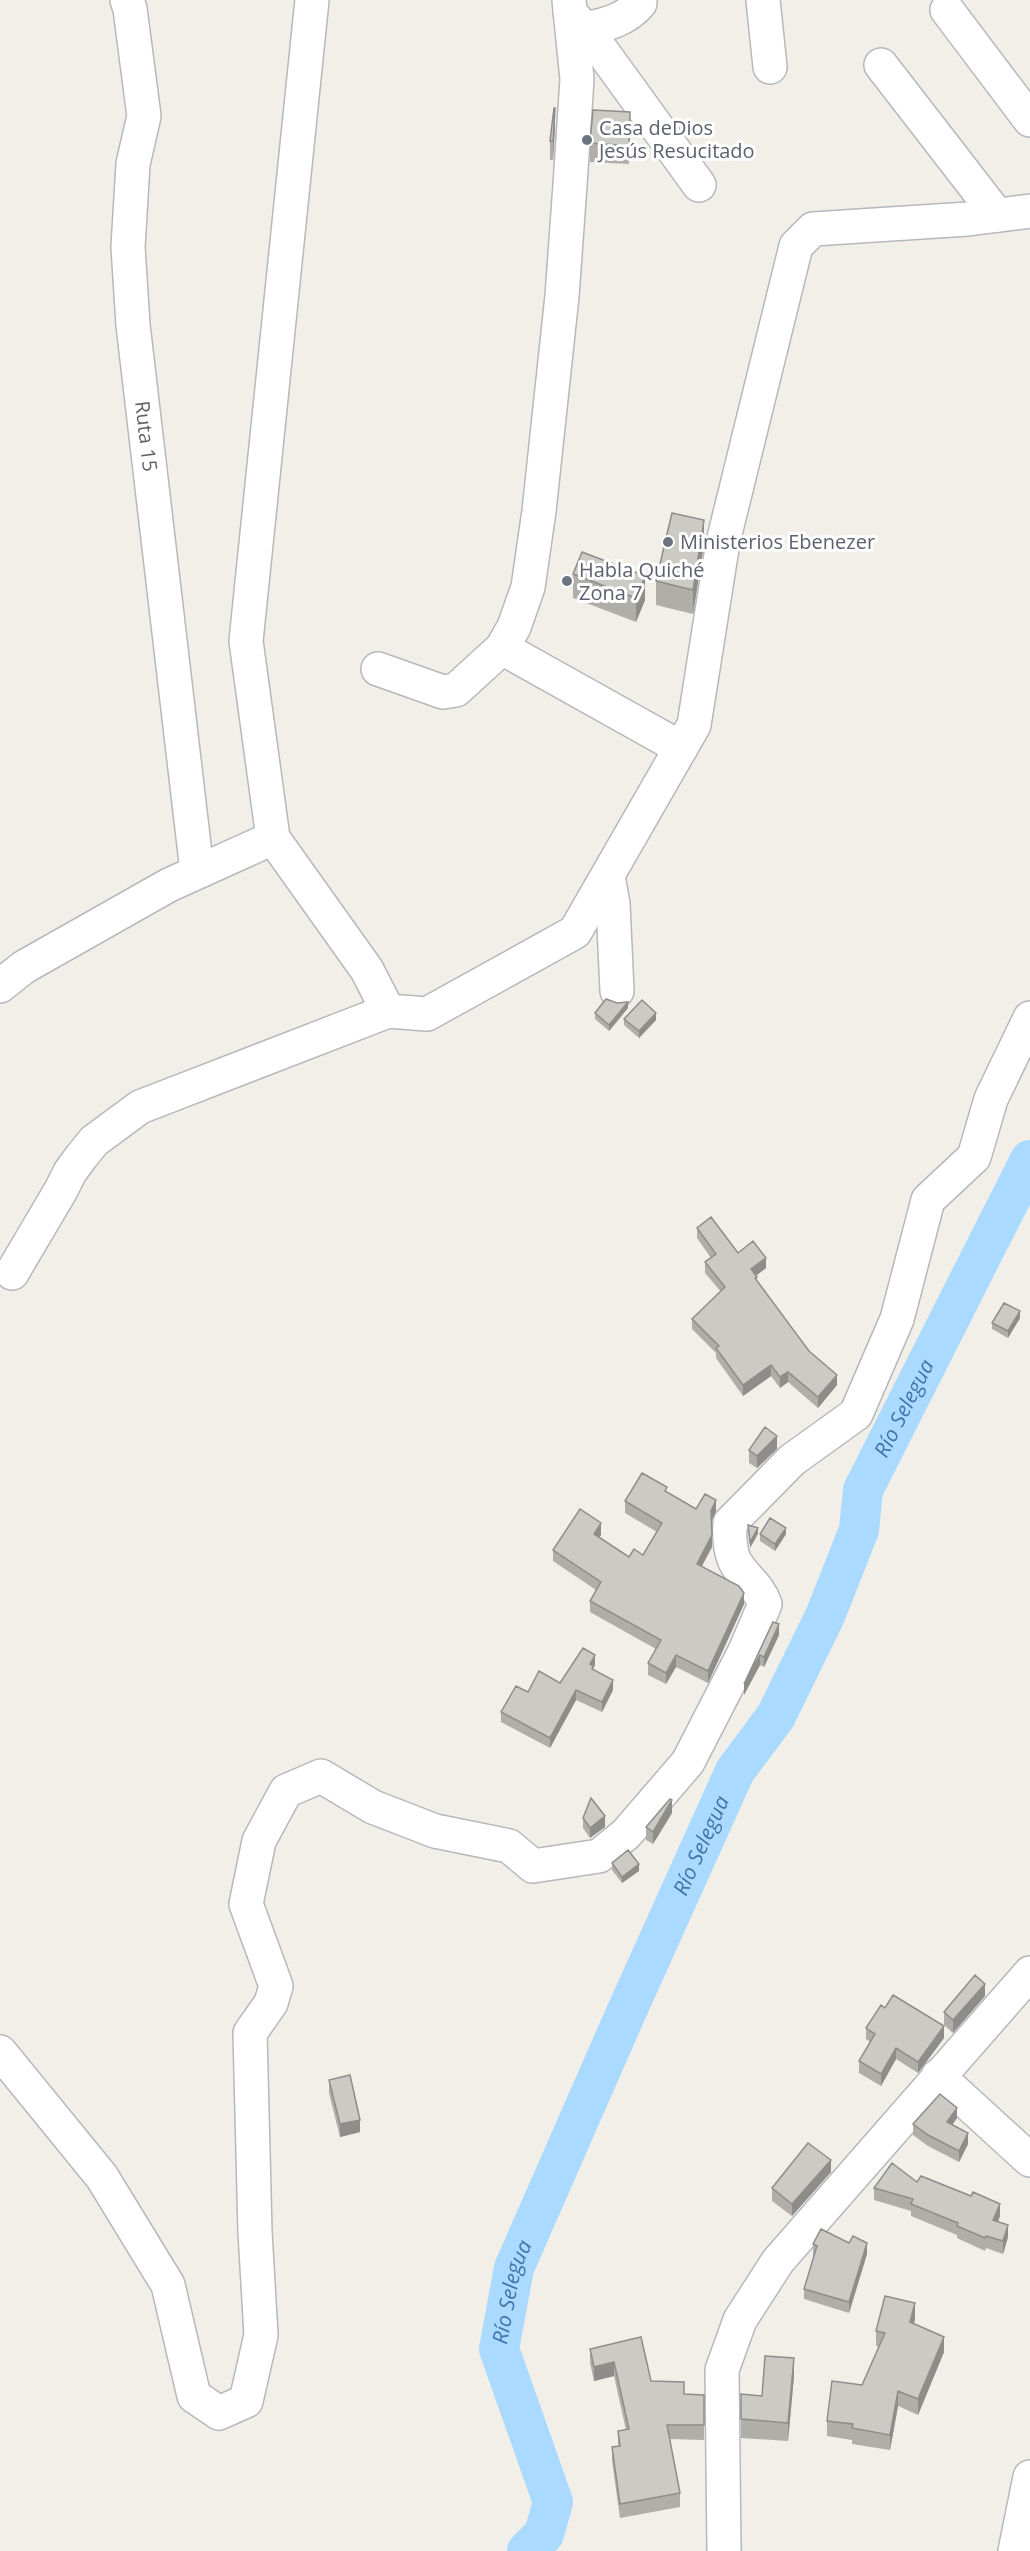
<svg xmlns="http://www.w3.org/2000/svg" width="1030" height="2551" viewBox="0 0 1030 2551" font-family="'Open Sans',sans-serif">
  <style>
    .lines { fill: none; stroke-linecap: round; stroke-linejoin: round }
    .river { stroke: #aadaff; stroke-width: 40 }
    .minor-casing { stroke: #b5b8bc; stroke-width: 36 }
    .minor { stroke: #fff; stroke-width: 33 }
    .wall { fill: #afaea9 }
    .shaded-wall { fill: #8f8d8a }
    .building { fill: #cccac5; stroke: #8f8d8a; stroke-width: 1.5 }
    .worship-dot { fill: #6b7280; stroke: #fff; stroke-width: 2 }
    .labels { text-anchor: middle; stroke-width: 6; stroke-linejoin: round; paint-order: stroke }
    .worship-label { font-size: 20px; fill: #5b616d; stroke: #fff; text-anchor: start }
    .street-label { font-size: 20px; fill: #5f6368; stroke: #fff }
    .water-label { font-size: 21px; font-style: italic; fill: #4174aa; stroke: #fff }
  </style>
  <rect width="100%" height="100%" fill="#f1efe8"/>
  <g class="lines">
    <path class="river" id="s1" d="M 527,2551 L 544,2534 L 553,2502 L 499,2349 L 514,2268 L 625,2015 L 735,1771 L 776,1716 L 825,1616 L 859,1530 L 863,1490 L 1030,1160"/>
    <g class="minor-casing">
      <g id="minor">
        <path id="s2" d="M 127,0 L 130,9 L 144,116 L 133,164 L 128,247 L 133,325 L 197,871"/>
        <path d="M 312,0 L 246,641 L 273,838 L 367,970 L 388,1011"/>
        <path d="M 763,0 L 770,67"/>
        <path d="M 947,10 L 1030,120"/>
        <path d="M 570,12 L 602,51 L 699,185"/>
        <path d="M 585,29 C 605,25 626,20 640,3"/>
        <path d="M 881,65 L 997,215"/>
        <path d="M 502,648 L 681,748"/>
        <path d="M 378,669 L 443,692 L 456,690 L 502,648 L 514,627 L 528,587 L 539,511 L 562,296 L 570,185 L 577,79 L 569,0"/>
        <path d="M 608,876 L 613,904 L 617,991"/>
        <path d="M 0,986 L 24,967 L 169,885 L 273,838"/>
        <path d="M 12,1273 L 61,1190 L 70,1172 L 81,1157 L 94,1141 L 140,1107 L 388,1011 L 427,1014 L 575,932 L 694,725 L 723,542 L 796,246 L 813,229 L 968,219 L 1030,211"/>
        <path d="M 0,2052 L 102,2177 L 168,2285 L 194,2396 L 219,2413 L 246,2401 L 261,2335 L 255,2232 L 250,2033 L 271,2003 L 276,1986 L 246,1904 L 259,1841 L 286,1791 L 321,1776 L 373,1807 L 435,1831 L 509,1846 L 533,1866 L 599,1856 L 626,1834 L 688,1762 L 745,1651 L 765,1604 C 759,1587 747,1580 737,1565 C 730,1555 729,1535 730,1523 L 792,1460 L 856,1414 L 897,1319 L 928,1200 L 974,1157 L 991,1099 L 1030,1018"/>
        <path d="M 938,2076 L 1030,2160"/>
        <path d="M 724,2551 L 722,2370 L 740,2320 L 778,2261 L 1030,1973"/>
        <path d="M 1015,2551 L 1030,2477"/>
      </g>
    </g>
    <use href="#minor" class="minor"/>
  </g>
  <path class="wall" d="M 555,127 L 553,160 L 550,160 L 550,141 Z
    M 630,131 L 629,164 L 590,162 L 590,143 Z
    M 704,544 L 693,614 L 656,605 L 656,581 Z
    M 573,574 L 645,600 L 636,622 L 573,598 Z
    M 628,1008 L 609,1031 L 595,1019 L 595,1013 Z
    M 624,1019 L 656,1020 L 639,1038 L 624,1025 Z
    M 697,1228 L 738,1253 L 766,1268 L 756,1276 L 757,1281 L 809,1351 L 837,1385 L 818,1408 L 788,1382 L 780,1388 L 771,1376 L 743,1396 L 716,1358 L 716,1353 L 692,1329 L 692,1319 L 721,1292 L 705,1273 L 705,1262 L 711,1258 L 697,1238 Z
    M 1020,1318 L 1008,1338 L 992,1329 L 992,1323 Z
    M 777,1449 L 757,1468 L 749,1463 L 749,1450 Z
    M 667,1492 L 696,1509 L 716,1511 L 712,1521 L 712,1547 L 702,1566 L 744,1604 L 708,1683 L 676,1667 L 666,1684 L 648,1675 L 648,1663 L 656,1649 L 590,1612 L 590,1601 L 596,1590 L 553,1561 L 553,1550 L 601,1535 L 599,1538 L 629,1557 L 643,1555 L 657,1532 L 625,1513 L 625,1501 Z
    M 760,1534 L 786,1534 L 775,1551 L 760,1541 Z
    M 773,1622 L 779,1635 L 764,1667 L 760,1665 L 744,1695 Z
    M 595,1665 L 593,1670 L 613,1690 L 602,1712 L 576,1700 L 550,1748 L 501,1722 L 501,1712 L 528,1692 L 560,1683 Z
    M 672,1813 L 653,1844 L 646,1840 L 646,1827 Z
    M 583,1818 L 605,1827 L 590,1838 L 583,1828 Z
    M 612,1863 L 639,1871 L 622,1883 L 612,1870 Z
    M 985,1996 L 953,2033 L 944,2025 L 944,2012 Z
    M 885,2008 L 944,2038 L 918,2073 L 896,2059 L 881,2086 L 859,2073 L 859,2061 L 870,2042 L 866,2039 L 866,2028 Z
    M 329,2080 L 360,2132 L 340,2137 L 329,2093 Z
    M 957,2118 L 952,2125 L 968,2144 L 959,2162 L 928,2146 L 913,2135 L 913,2124 Z
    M 831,2172 L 792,2216 L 772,2201 L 772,2188 Z
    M 917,2182 L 1000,2216 L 998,2222 L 1008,2237 L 1003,2254 L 986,2248 L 985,2251 L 957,2238 L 957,2235 L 911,2216 L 911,2211 L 874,2200 L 874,2188 Z
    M 813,2244 L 867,2254 L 849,2313 L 804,2299 L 804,2289 L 814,2256 L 813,2255 Z
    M 915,2319 L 914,2324 L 944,2352 L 918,2415 L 898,2406 L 890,2450 L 852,2444 L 852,2440 L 827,2436 L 827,2421 L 862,2385 L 879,2347 L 876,2346 L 876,2331 Z
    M 590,2349 L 651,2381 L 684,2394 L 704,2395 L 704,2440 L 670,2439 L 680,2493 L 680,2507 L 620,2518 L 612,2461 L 612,2447 L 618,2446 L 618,2431 L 626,2430 L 614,2376 L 594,2381 L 590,2363 Z
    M 794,2376 L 788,2441 L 741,2438 L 741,2394 L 762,2396 Z"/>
  <path class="shaded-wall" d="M 555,108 L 555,127 L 553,160 L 553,141 Z
    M 630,112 L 630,131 L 629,164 L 629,146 Z
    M 704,520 L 704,544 L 693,614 L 693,590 Z
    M 645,576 L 645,600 L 636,622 L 636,598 Z
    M 628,1002 L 628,1008 L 609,1031 L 609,1025 Z
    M 656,1013 L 656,1020 L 639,1038 L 639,1031 Z
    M 766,1258 L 766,1268 L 751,1279 L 751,1269 Z
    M 1020,1311 L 1020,1318 L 1008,1338 L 1008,1331 Z
    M 771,1365 L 771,1376 L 743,1396 L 743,1385 Z
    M 788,1372 L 788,1382 L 780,1388 L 780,1377 Z
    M 837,1375 L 837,1385 L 818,1408 L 818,1397 Z
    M 777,1436 L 777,1449 L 757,1468 L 757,1456 Z
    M 716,1500 L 716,1511 L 711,1522 L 711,1511 Z
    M 601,1523 L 601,1535 L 594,1545 L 594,1534 Z
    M 758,1528 L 758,1534 L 750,1548 L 750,1542 Z
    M 786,1528 L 786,1534 L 775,1551 L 775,1544 Z
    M 712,1535 L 712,1547 L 697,1575 L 697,1564 Z
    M 744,1593 L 744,1604 L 708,1683 L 708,1671 Z
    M 779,1624 L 779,1635 L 764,1667 L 764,1657 Z
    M 595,1655 L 595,1665 L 593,1668 L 593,1676 L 590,1664 Z
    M 676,1655 L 676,1667 L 666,1684 L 666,1673 Z
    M 760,1655 L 760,1665 L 744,1695 L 744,1684 Z
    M 613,1680 L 613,1690 L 602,1712 L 602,1702 Z
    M 576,1690 L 576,1700 L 550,1748 L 550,1738 Z
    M 672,1800 L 672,1813 L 653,1844 L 653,1832 Z
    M 605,1816 L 605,1827 L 590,1838 L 590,1828 Z
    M 639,1864 L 639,1871 L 622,1883 L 622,1877 Z
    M 985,1984 L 985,1996 L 953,2033 L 953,2020 Z
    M 944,2026 L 944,2038 L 918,2073 L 918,2062 Z
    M 896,2048 L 896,2059 L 881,2086 L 881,2074 Z
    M 957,2108 L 957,2118 L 947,2133 L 947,2122 Z
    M 360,2120 L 360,2132 L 340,2137 L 340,2124 Z
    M 968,2133 L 968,2144 L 959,2162 L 959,2151 Z
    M 831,2160 L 831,2172 L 792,2216 L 792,2204 Z
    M 1000,2204 L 1000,2216 L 993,2232 L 993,2220 Z
    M 1008,2225 L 1008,2237 L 1003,2254 L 1003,2241 Z
    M 867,2243 L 867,2254 L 849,2313 L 849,2302 Z
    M 915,2303 L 915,2319 L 910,2337 L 910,2322 Z
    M 944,2337 L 944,2352 L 918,2415 L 918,2399 Z
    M 794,2358 L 794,2376 L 788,2441 L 788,2423 Z
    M 614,2362 L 614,2376 L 594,2381 L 594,2367 Z
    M 898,2391 L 898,2406 L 890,2450 L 890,2435 Z"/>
  <path class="building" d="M 554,108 L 555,108 L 553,141 L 550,141 Z
    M 593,110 L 630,112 L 629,146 L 590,143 Z
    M 672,513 L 704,520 L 693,590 L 656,581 Z
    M 582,552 L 645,576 L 636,598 L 573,574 Z
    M 606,999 L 617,1003 L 628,1002 L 609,1025 L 595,1013 Z
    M 642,1000 L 656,1013 L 639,1031 L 624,1019 Z
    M 711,1217 L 738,1253 L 753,1241 L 766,1258 L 751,1269 L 757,1277 L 755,1278 L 809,1351 L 837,1375 L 818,1397 L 788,1372 L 780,1377 L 771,1365 L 743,1385 L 716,1348 L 719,1346 L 692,1319 L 725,1287 L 705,1262 L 716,1254 L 697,1228 Z
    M 1004,1303 L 1020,1311 L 1008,1331 L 992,1323 Z
    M 765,1427 L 777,1436 L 757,1456 L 749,1450 Z
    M 642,1473 L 667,1487 L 665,1491 L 696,1509 L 705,1494 L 716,1500 L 711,1511 L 712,1535 L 697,1564 L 739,1586 L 744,1593 L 708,1671 L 676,1655 L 666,1673 L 648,1663 L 661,1640 L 590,1601 L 601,1582 L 553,1550 L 580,1509 L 601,1523 L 594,1534 L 629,1557 L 634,1549 L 643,1555 L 662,1523 L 625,1501 Z
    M 770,1518 L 786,1528 L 775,1544 L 760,1534 Z
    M 748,1525 L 758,1528 L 750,1542 Z
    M 773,1622 L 779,1624 L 764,1657 L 760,1655 L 744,1684 Z
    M 583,1648 L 595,1655 L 590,1664 L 593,1666 L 592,1669 L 613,1680 L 602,1702 L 576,1690 L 550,1738 L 501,1712 L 516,1686 L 528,1692 L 539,1671 L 560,1683 Z
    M 591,1798 L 605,1816 L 590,1828 L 583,1818 Z
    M 670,1799 L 672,1800 L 653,1832 L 646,1827 Z
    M 628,1850 L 639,1864 L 622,1877 L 612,1863 Z
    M 975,1975 L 985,1984 L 953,2020 L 944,2012 Z
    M 893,1995 L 944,2026 L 918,2062 L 896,2048 L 881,2074 L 859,2061 L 875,2034 L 866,2028 L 881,2005 L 885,2008 Z
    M 350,2075 L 360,2120 L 340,2124 L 329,2080 Z
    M 940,2094 L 957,2108 L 947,2122 L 968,2133 L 959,2151 L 928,2135 L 913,2124 Z
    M 808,2143 L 831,2160 L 792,2204 L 772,2188 Z
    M 892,2163 L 917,2182 L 921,2176 L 971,2196 L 973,2192 L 1000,2204 L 993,2220 L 1008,2225 L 1003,2241 L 986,2236 L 985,2238 L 957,2226 L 958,2223 L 911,2204 L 913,2199 L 874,2188 Z
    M 821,2229 L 849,2243 L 853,2236 L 867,2243 L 849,2302 L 804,2289 L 817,2246 L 813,2244 Z
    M 885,2296 L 915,2303 L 910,2322 L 944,2337 L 918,2399 L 898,2391 L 890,2435 L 852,2428 L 853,2424 L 827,2421 L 832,2381 L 862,2385 L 885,2333 L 876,2331 Z
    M 641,2337 L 651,2381 L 684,2382 L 684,2394 L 704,2395 L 704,2425 L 667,2425 L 680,2493 L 620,2504 L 612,2447 L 620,2446 L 618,2431 L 629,2429 L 614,2362 L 594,2367 L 590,2349 Z
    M 765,2356 L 794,2358 L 788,2423 L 741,2419 L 741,2394 L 762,2396 Z"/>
  <g class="worship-dot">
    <circle cx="587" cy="140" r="6"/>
    <circle cx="668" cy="542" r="6"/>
    <circle cx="567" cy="581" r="6"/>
  </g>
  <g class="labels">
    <g class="worship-label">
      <text x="599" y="135">Casa deDios<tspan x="599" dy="23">Jesús Resucitado</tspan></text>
      <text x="680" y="549">Ministerios Ebenezer</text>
      <text x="579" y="577">Habla Quiché<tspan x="579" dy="23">Zona 7</tspan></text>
    </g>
    <g class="street-label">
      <text dy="7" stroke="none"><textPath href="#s2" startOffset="440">Ruta 15</textPath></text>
    </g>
    <g class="water-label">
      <text dy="7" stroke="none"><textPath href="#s1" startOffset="1250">Río Selegua</textPath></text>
      <text dy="7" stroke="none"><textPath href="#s1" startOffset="764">Río Selegua</textPath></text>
      <text dy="7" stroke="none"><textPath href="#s1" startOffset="278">Río Selegua</textPath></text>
    </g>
  </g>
</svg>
